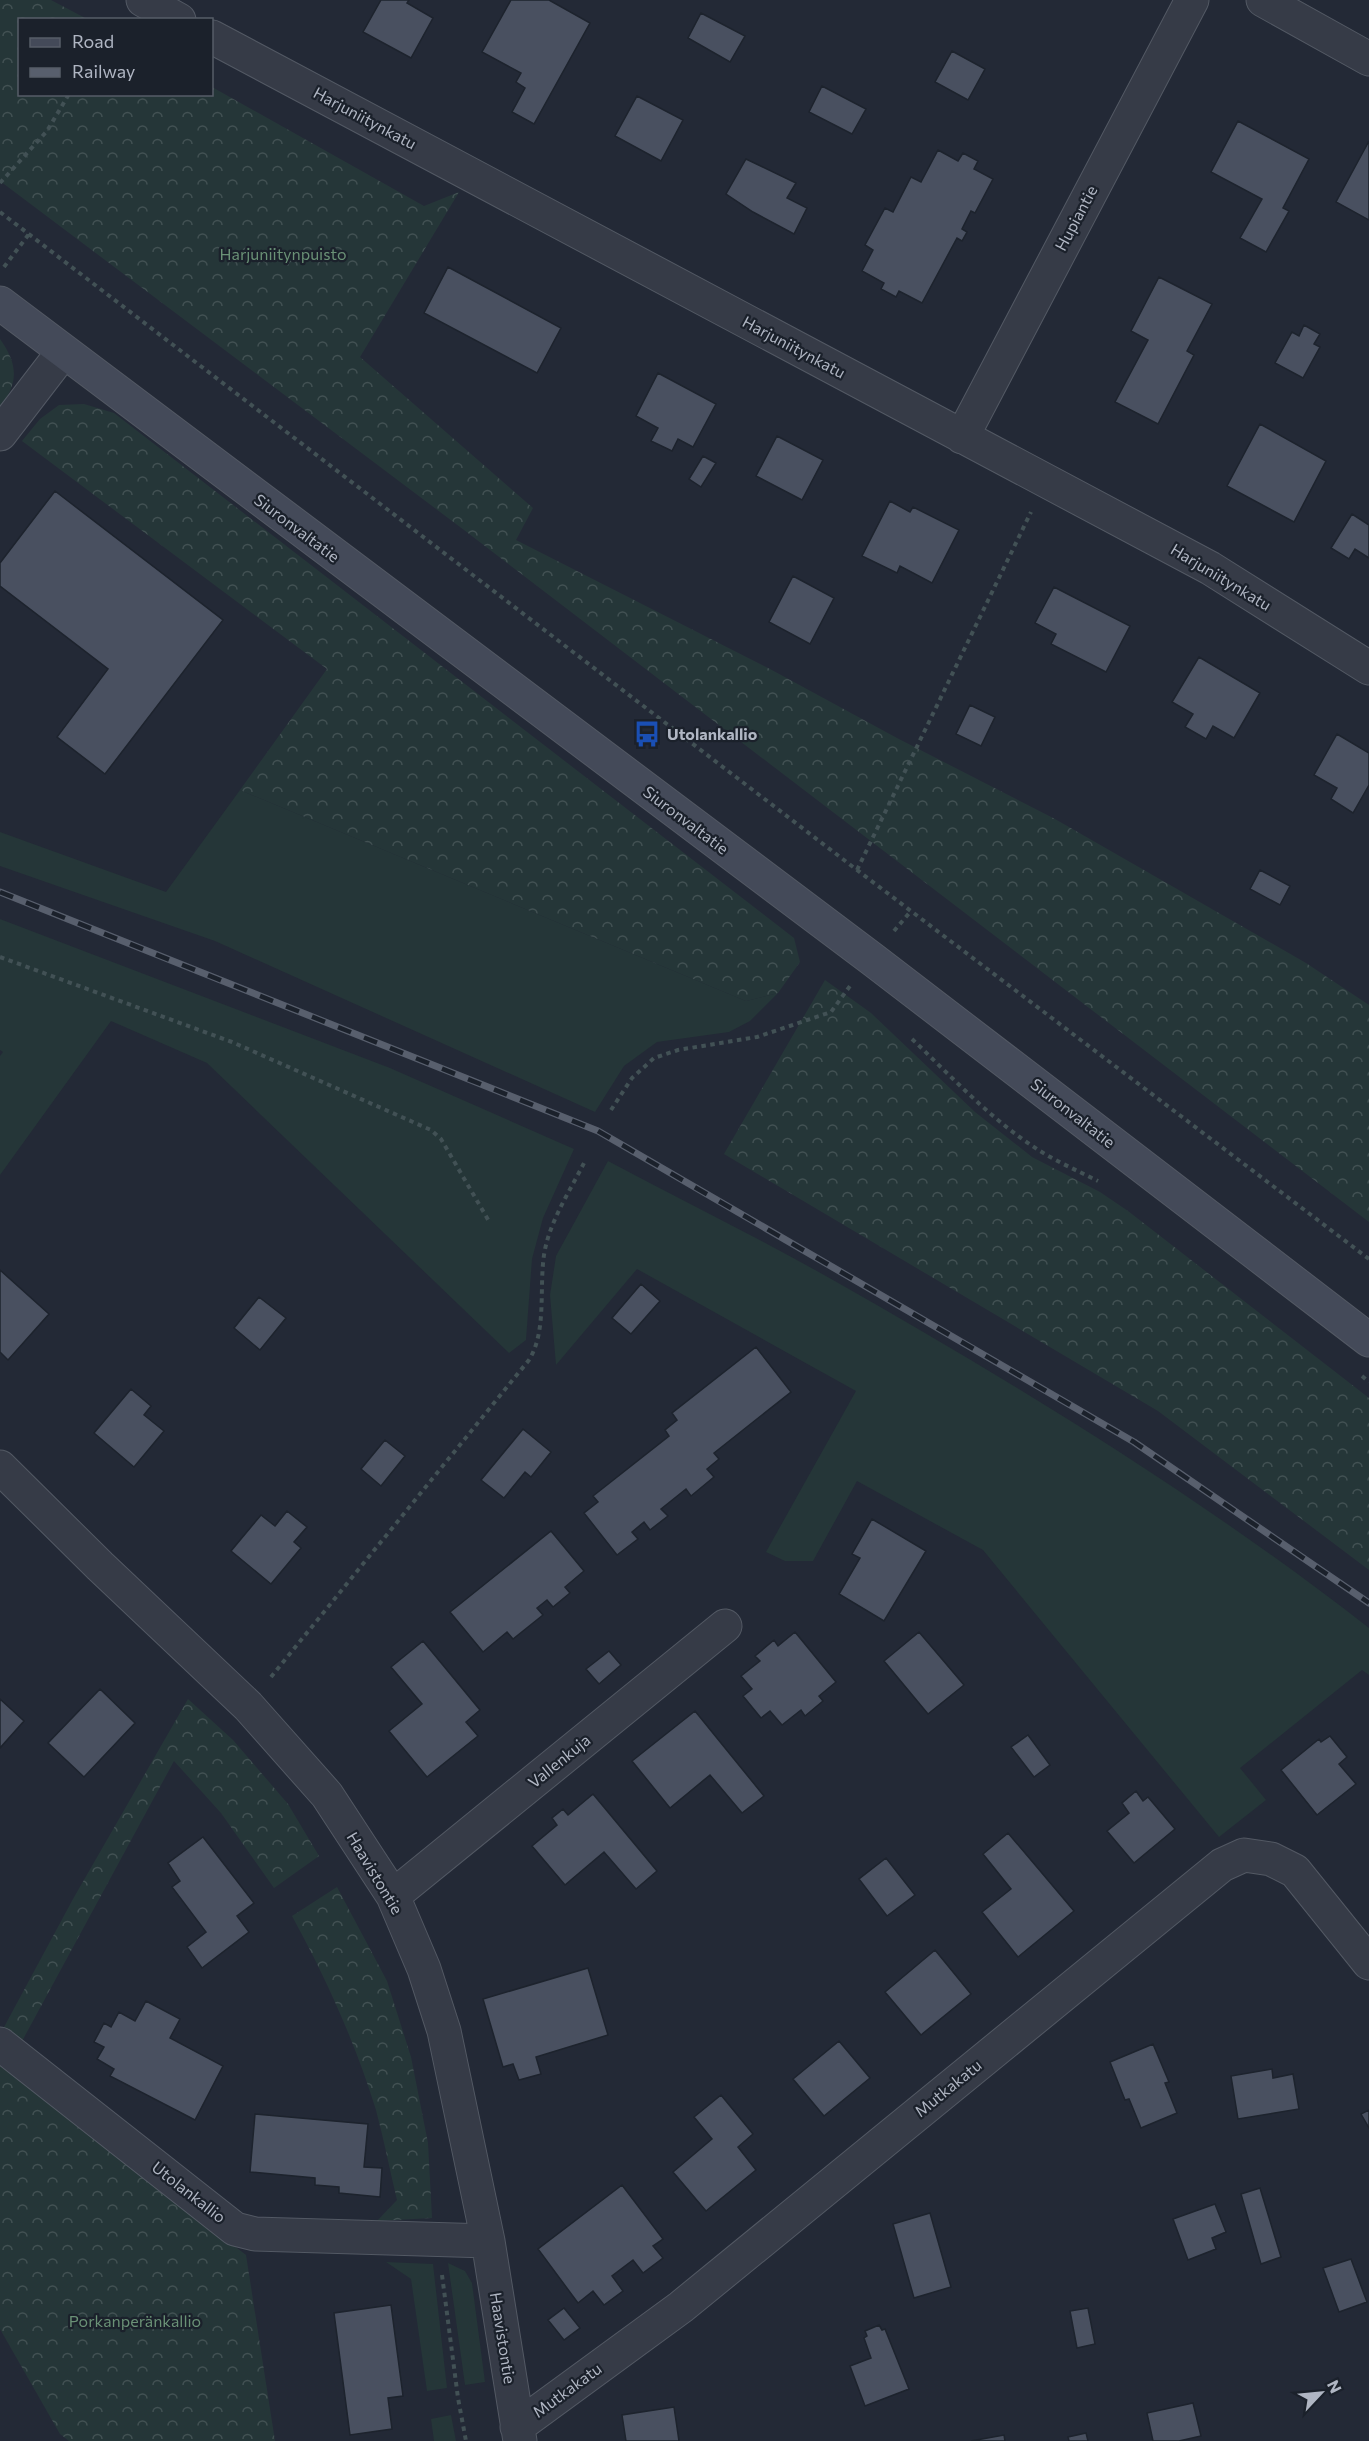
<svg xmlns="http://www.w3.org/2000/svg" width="1369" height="2441" viewBox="0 0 1369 2441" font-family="Commissioner,sans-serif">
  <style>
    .grass { fill: #253638 }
    .forest { fill: url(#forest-crowns) }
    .building { fill: #495060; stroke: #1d232d; stroke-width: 1.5 }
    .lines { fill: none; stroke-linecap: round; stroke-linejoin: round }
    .minor-casing { stroke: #535964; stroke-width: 35 }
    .secondary-casing { stroke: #535964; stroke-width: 35 }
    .path { stroke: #425155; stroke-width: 4; stroke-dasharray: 4.5 4.5; stroke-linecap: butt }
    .minor { stroke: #363b47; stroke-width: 33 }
    .secondary { stroke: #444a59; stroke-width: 33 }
    .rail-casing { stroke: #585f6d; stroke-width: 7 }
    .rail { stroke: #1b212b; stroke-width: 4.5; stroke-dasharray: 14; stroke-linecap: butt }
    .labels { text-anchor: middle; stroke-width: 4.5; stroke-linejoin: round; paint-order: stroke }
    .street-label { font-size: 16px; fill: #b0b6c3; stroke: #1b212b }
    .park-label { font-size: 16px; fill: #6a9176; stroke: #1b212b }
    .poi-label { font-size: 16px; font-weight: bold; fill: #b0b6c3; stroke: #1b212b; text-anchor: start }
  </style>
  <defs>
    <pattern id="forest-crowns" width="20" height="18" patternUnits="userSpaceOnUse" patternTransform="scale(1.5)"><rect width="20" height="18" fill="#253638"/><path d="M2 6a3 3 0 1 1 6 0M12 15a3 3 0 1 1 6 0" fill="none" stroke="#425153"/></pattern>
  </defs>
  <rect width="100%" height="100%" fill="#232936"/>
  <path class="grass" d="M 240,790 L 746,1001 L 778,993 L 750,1021 L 729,1032 L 657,1042 L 624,1066 L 595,1112 L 215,941 L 0,866 L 0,832 L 166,892 Z
    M 0,919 L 390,1068 L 574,1149 L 543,1218 L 532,1259 L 526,1340 L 509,1353 L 207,1063 L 111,1021 L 0,1175 L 0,1056 L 3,1052 L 0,1050 Z
    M 608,1161 C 683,1201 759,1238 833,1280 C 1018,1385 1201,1497 1369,1628 L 1369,1675 L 1362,1670 L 1240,1768 L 1266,1800 L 1219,1837 L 983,1550 L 857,1481 L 813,1561 L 785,1561 L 766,1552 L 856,1391 L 637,1269 L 556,1365 L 550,1295 L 556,1256 Z
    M 386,2262 L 433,2264 L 447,2388 L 427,2391 L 411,2279 Z
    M 448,2263 L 465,2271 L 472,2283 L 485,2382 L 465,2385 Z
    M 451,2415 L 456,2441 L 434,2441 L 431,2419 Z"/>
  <path class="forest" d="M 0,0 L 51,0 L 87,19 L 20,20 L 20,94 L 212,94 L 212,87 L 424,206 L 459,192 L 360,357 L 533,508 L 516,540 L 770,669 L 897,738 L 1055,819 L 1306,963 L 1369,1005 L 1369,1222 L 464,530 L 0,181 Z
    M 0,339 C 18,364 19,383 0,407 Z
    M 84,404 L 114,413 L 794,938 L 800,962 L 778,993 L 746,1001 L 240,790 L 327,669 L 22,441 L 40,419 L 59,405 Z
    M 825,980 L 871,1013 L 975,1112 L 1032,1157 L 1100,1192 L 1128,1211 L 1369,1398 L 1369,1570 L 1158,1411 L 724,1154 Z
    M 188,1699 L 233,1740 L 288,1804 L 319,1856 L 274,1888 L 221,1813 L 174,1761 L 21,2043 L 3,2029 L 73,1899 Z
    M 337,1887 L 387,1981 L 411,2057 L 428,2143 L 432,2218 L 377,2221 L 397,2200 C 390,2171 384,2140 376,2110 C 355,2042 326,1978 292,1916 Z
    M 0,2065 L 246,2255 L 275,2441 L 69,2441 L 60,2434 L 0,2329 Z"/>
  <path class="building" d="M 381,0 L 409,0 L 407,3 L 433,18 L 411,58 L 363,32 Z
    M 511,0 L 549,0 L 590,23 L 534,124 L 512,112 L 525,88 L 516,82 L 521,73 L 482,52 Z
    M 701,13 L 745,36 L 730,62 L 688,38 Z
    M 952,51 L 985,69 L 968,100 L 935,82 Z
    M 822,86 L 866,109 L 852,134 L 809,112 Z
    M 637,96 L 683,120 L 661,161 L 615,136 Z
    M 1238,121 L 1309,159 L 1283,208 L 1289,211 L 1266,252 L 1240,238 L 1262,199 L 1211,172 Z
    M 1369,141 L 1369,220 L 1336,202 Z
    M 938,150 L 958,161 L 963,153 L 978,161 L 974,169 L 993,179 L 975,213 L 971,211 L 962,229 L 967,232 L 962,241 L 957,238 L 922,303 L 899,291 L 896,297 L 881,289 L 884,283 L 862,271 L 873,250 L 865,245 L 885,208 L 893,212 L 911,177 L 921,182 Z
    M 746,159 L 796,183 L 787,198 L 807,208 L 794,234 L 753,212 L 726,194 Z
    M 448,267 L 561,328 L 537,373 L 424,313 Z
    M 1159,277 L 1212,304 L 1187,351 L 1194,355 L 1158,424 L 1115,402 L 1148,340 L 1131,331 Z
    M 1304,325 L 1320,334 L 1314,344 L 1320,347 L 1303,378 L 1275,363 L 1292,332 L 1299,336 Z
    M 658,373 L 716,404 L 693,447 L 678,439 L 672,451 L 651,441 L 658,428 L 636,416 Z
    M 1260,424 L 1326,461 L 1294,522 L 1227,486 Z
    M 777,436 L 823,460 L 802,500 L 756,476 Z
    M 703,456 L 716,463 L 701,487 L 689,479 Z
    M 55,491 L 223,620 L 105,774 L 57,737 L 108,669 L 0,586 L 0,563 Z
    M 890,501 L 910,512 L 913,507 L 959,530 L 932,583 L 900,566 L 897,573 L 862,556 Z
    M 1352,514 L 1369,525 L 1369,558 L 1355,549 L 1349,559 L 1331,548 Z
    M 793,576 L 834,598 L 810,644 L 769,622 Z
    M 1054,587 L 1130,626 L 1106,672 L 1051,644 L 1056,634 L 1035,623 Z
    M 1199,657 L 1260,693 L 1234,738 L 1213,726 L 1206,739 L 1185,727 L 1193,714 L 1172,702 Z
    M 970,705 L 995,717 L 981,746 L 956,734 Z
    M 1337,734 L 1369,753 L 1369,785 L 1353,813 L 1331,799 L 1337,788 L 1314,775 Z
    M 1260,870 L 1290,886 L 1280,905 L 1250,889 Z
    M 0,1270 L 49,1314 L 8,1360 L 0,1352 Z
    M 641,1284 L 660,1301 L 631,1334 L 612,1318 Z
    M 259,1297 L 286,1318 L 260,1350 L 234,1328 Z
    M 756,1347 L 791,1392 L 714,1453 L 719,1459 L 707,1469 L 714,1477 L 691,1496 L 686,1489 L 661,1509 L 668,1516 L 650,1530 L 644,1522 L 632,1532 L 638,1539 L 617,1555 L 584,1513 L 598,1502 L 593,1496 L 669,1436 L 665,1430 L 677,1420 L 672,1413 Z
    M 131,1389 L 151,1406 L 144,1415 L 164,1431 L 134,1467 L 94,1433 Z
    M 523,1429 L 551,1452 L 531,1477 L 525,1472 L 504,1498 L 481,1480 Z
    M 385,1440 L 405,1456 L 381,1486 L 361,1469 Z
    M 287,1511 L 307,1527 L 294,1542 L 301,1548 L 271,1584 L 231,1551 L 261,1515 L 275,1526 Z
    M 872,1519 L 926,1551 L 884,1621 L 839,1594 L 860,1558 L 852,1554 Z
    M 551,1531 L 584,1571 L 565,1587 L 570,1593 L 553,1607 L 547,1600 L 537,1608 L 543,1615 L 513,1639 L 507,1632 L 483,1652 L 450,1612 Z
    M 795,1632 L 836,1682 L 819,1696 L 823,1701 L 805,1716 L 801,1710 L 782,1725 L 770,1711 L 761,1718 L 743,1696 L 752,1689 L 741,1676 L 760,1661 L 755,1656 L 774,1640 L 778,1646 Z
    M 919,1632 L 964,1685 L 928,1714 L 884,1661 Z
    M 423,1641 L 480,1710 L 466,1722 L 478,1736 L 427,1777 L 389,1731 L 422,1704 L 391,1667 Z
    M 609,1651 L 621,1665 L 599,1684 L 586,1669 Z
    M 100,1689 L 135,1723 L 84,1777 L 48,1743 Z
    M 0,1699 L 24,1721 L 0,1748 Z
    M 695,1711 L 764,1796 L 742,1813 L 710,1775 L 670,1808 L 632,1761 Z
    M 1028,1735 L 1050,1765 L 1034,1777 L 1011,1747 Z
    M 1330,1736 L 1347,1757 L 1339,1764 L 1356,1784 L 1317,1815 L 1281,1770 L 1319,1739 L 1321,1742 Z
    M 1136,1791 L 1143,1801 L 1148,1797 L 1175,1829 L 1134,1863 L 1107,1831 L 1129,1813 L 1122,1803 Z
    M 593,1794 L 657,1871 L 636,1889 L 604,1852 L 565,1885 L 532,1846 L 557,1825 L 552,1818 L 563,1809 L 568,1815 Z
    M 1008,1833 L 1074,1911 L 1018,1957 L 982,1912 L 1011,1889 L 983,1854 Z
    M 203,1837 L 254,1903 L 237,1916 L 249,1932 L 202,1968 L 187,1947 L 206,1932 L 172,1887 L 180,1881 L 168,1863 Z
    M 886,1858 L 915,1895 L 887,1916 L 859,1879 Z
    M 935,1950 L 971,1994 L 921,2035 L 885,1992 Z
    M 588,1968 L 608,2035 L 536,2057 L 541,2074 L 519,2080 L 513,2064 L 503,2067 L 483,1999 Z
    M 146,2001 L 180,2019 L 170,2038 L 223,2066 L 195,2120 L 110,2076 L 114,2069 L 97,2059 L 104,2047 L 94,2042 L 104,2023 L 111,2027 L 119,2012 L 135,2021 Z
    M 839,2041 L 870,2078 L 824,2116 L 793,2079 Z
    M 1153,2044 L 1169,2082 L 1165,2083 L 1177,2113 L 1141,2128 L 1129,2099 L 1125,2100 L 1110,2062 Z
    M 1272,2069 L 1273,2078 L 1293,2074 L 1299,2109 L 1238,2119 L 1231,2076 Z
    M 721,2095 L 753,2134 L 738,2147 L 756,2170 L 706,2211 L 673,2172 L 712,2139 L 694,2117 Z
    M 1369,2110 L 1369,2128 L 1361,2114 Z
    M 255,2114 L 368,2124 L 364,2167 L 382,2168 L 380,2197 L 339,2193 L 339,2187 L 315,2185 L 315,2178 L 250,2172 Z
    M 622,2185 L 663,2239 L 653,2246 L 663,2258 L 643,2273 L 633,2260 L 612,2276 L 623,2291 L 604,2305 L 593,2291 L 578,2303 L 538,2249 Z
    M 1260,2188 L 1281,2257 L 1261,2264 L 1241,2194 Z
    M 1215,2204 L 1226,2232 L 1212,2238 L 1216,2249 L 1188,2260 L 1173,2219 Z
    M 930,2213 L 951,2287 L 914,2298 L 893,2224 Z
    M 1351,2259 L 1367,2302 L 1339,2312 L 1323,2268 Z
    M 391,2305 L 403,2396 L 388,2398 L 392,2429 L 350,2435 L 334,2313 Z
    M 564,2308 L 580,2328 L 564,2340 L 548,2320 Z
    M 1088,2308 L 1095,2344 L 1077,2348 L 1070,2311 Z
    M 879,2325 L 882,2330 L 885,2329 L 909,2389 L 865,2406 L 850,2366 L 871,2358 L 864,2338 L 867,2336 L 865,2331 Z
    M 1193,2403 L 1201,2436 L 1179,2441 L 1153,2441 L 1147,2413 Z
    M 674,2407 L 679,2441 L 626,2441 L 622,2415 Z
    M 1086,2433 L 1088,2441 L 1069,2441 L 1068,2437 Z
    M 1004,2435 L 1005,2441 L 971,2441 Z"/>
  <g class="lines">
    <g class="minor-casing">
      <path id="minor" d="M 143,0 L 179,20
        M 1263,0 L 1369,59
        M 212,37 L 1210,568 L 1369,668
        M 0,434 L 63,352
        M 962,437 L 1192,0
        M 0,1467 L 100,1566 L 248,1706 L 327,1795 L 393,1896 L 424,1969 L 444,2031 L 488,2241 L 520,2441
        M 393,1896 L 725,1626
        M 0,2044 L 235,2229 L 255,2234 L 488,2241
        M 517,2427 L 681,2307 L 1222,1865 L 1244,1855 L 1271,1859 L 1295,1871 L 1369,1963"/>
    </g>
    <g class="secondary-casing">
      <path id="secondary" d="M 0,303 L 872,959 L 1369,1340"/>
    </g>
    <path class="path" d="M 0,183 L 47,131 L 69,94
      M 0,212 L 857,870 L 1369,1259
      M 4,267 L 29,234
      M 857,870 L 1031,512
      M 894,931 L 911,911
      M 0,957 L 232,1042 L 431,1130 L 441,1139 L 490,1223
      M 912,1039 C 954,1079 995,1124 1045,1154 C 1062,1164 1080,1172 1098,1181
      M 611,1110 L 632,1078 L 654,1058 L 678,1050 L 757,1037 L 831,1012 L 850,986
      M 1362,1376 L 1369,1382
      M 271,1677 L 529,1360 C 547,1331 539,1289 544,1255 C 549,1222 570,1191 585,1161
      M 442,2275 L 458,2398 L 466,2441"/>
    <use href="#minor" class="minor"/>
    <use href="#secondary" class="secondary"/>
    <g class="rail-casing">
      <path id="rail" d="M 0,892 L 598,1131 L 1134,1442 L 1369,1603"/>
    </g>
    <use href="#rail" class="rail"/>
  </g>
  <defs>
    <g id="bus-bare" transform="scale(2.07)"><path d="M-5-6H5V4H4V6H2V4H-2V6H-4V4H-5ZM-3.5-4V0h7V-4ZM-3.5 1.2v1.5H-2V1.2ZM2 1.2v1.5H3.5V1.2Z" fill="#1a4fb4" stroke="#1b212b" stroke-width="2.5" paint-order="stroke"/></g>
  </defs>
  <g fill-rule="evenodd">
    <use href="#bus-bare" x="647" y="734"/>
  </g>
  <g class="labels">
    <g class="street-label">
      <text transform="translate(365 118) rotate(28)" y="6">Harjuniitynkatu</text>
      <text transform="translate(1076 218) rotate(-62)" y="6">Hupiantie</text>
      <text transform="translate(794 347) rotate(28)" y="6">Harjuniitynkatu</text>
      <text transform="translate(297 528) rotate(37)" y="6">Siuronvaltatie</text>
      <text transform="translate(1221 577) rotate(31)" y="6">Harjuniitynkatu</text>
      <text transform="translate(686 820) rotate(37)" y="6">Siuronvaltatie</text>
      <text transform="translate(1073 1113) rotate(38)" y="6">Siuronvaltatie</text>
      <text transform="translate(559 1761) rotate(-39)" y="6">Vallenkuja</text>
      <text transform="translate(375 1873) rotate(59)" y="6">Haavistontie</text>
      <text transform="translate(948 2088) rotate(-39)" y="6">Mutkakatu</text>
      <text transform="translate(189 2192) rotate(38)" y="6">Utolankallio</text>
      <text transform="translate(503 2338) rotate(81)" y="6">Haavistontie</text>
      <text transform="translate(567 2390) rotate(-36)" y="6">Mutkakatu</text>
    </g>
    <g class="park-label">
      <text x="283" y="260">Harjuniitynpuisto</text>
      <text x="135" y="2327">Porkanperänkallio</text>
    </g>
    <g class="poi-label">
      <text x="667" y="740">Utolankallio</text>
    </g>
  </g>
  <rect x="18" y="18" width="195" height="78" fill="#1b212b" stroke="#575d68" stroke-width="1.5"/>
  <rect x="30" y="38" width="30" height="9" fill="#444a59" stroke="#575d68" stroke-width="1.5"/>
  <text x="72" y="48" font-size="18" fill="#b0b6c3">Road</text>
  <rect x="30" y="68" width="30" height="9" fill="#585f6d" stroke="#575d68" stroke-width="1.5"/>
  <text x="72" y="78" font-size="18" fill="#b0b6c3">Railway</text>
  <g transform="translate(1321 2393) rotate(64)" stroke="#1b212b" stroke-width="4.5" paint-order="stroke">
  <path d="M0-4.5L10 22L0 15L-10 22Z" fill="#b0b6c3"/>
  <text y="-9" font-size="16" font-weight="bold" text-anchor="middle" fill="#b0b6c3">N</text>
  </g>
</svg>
